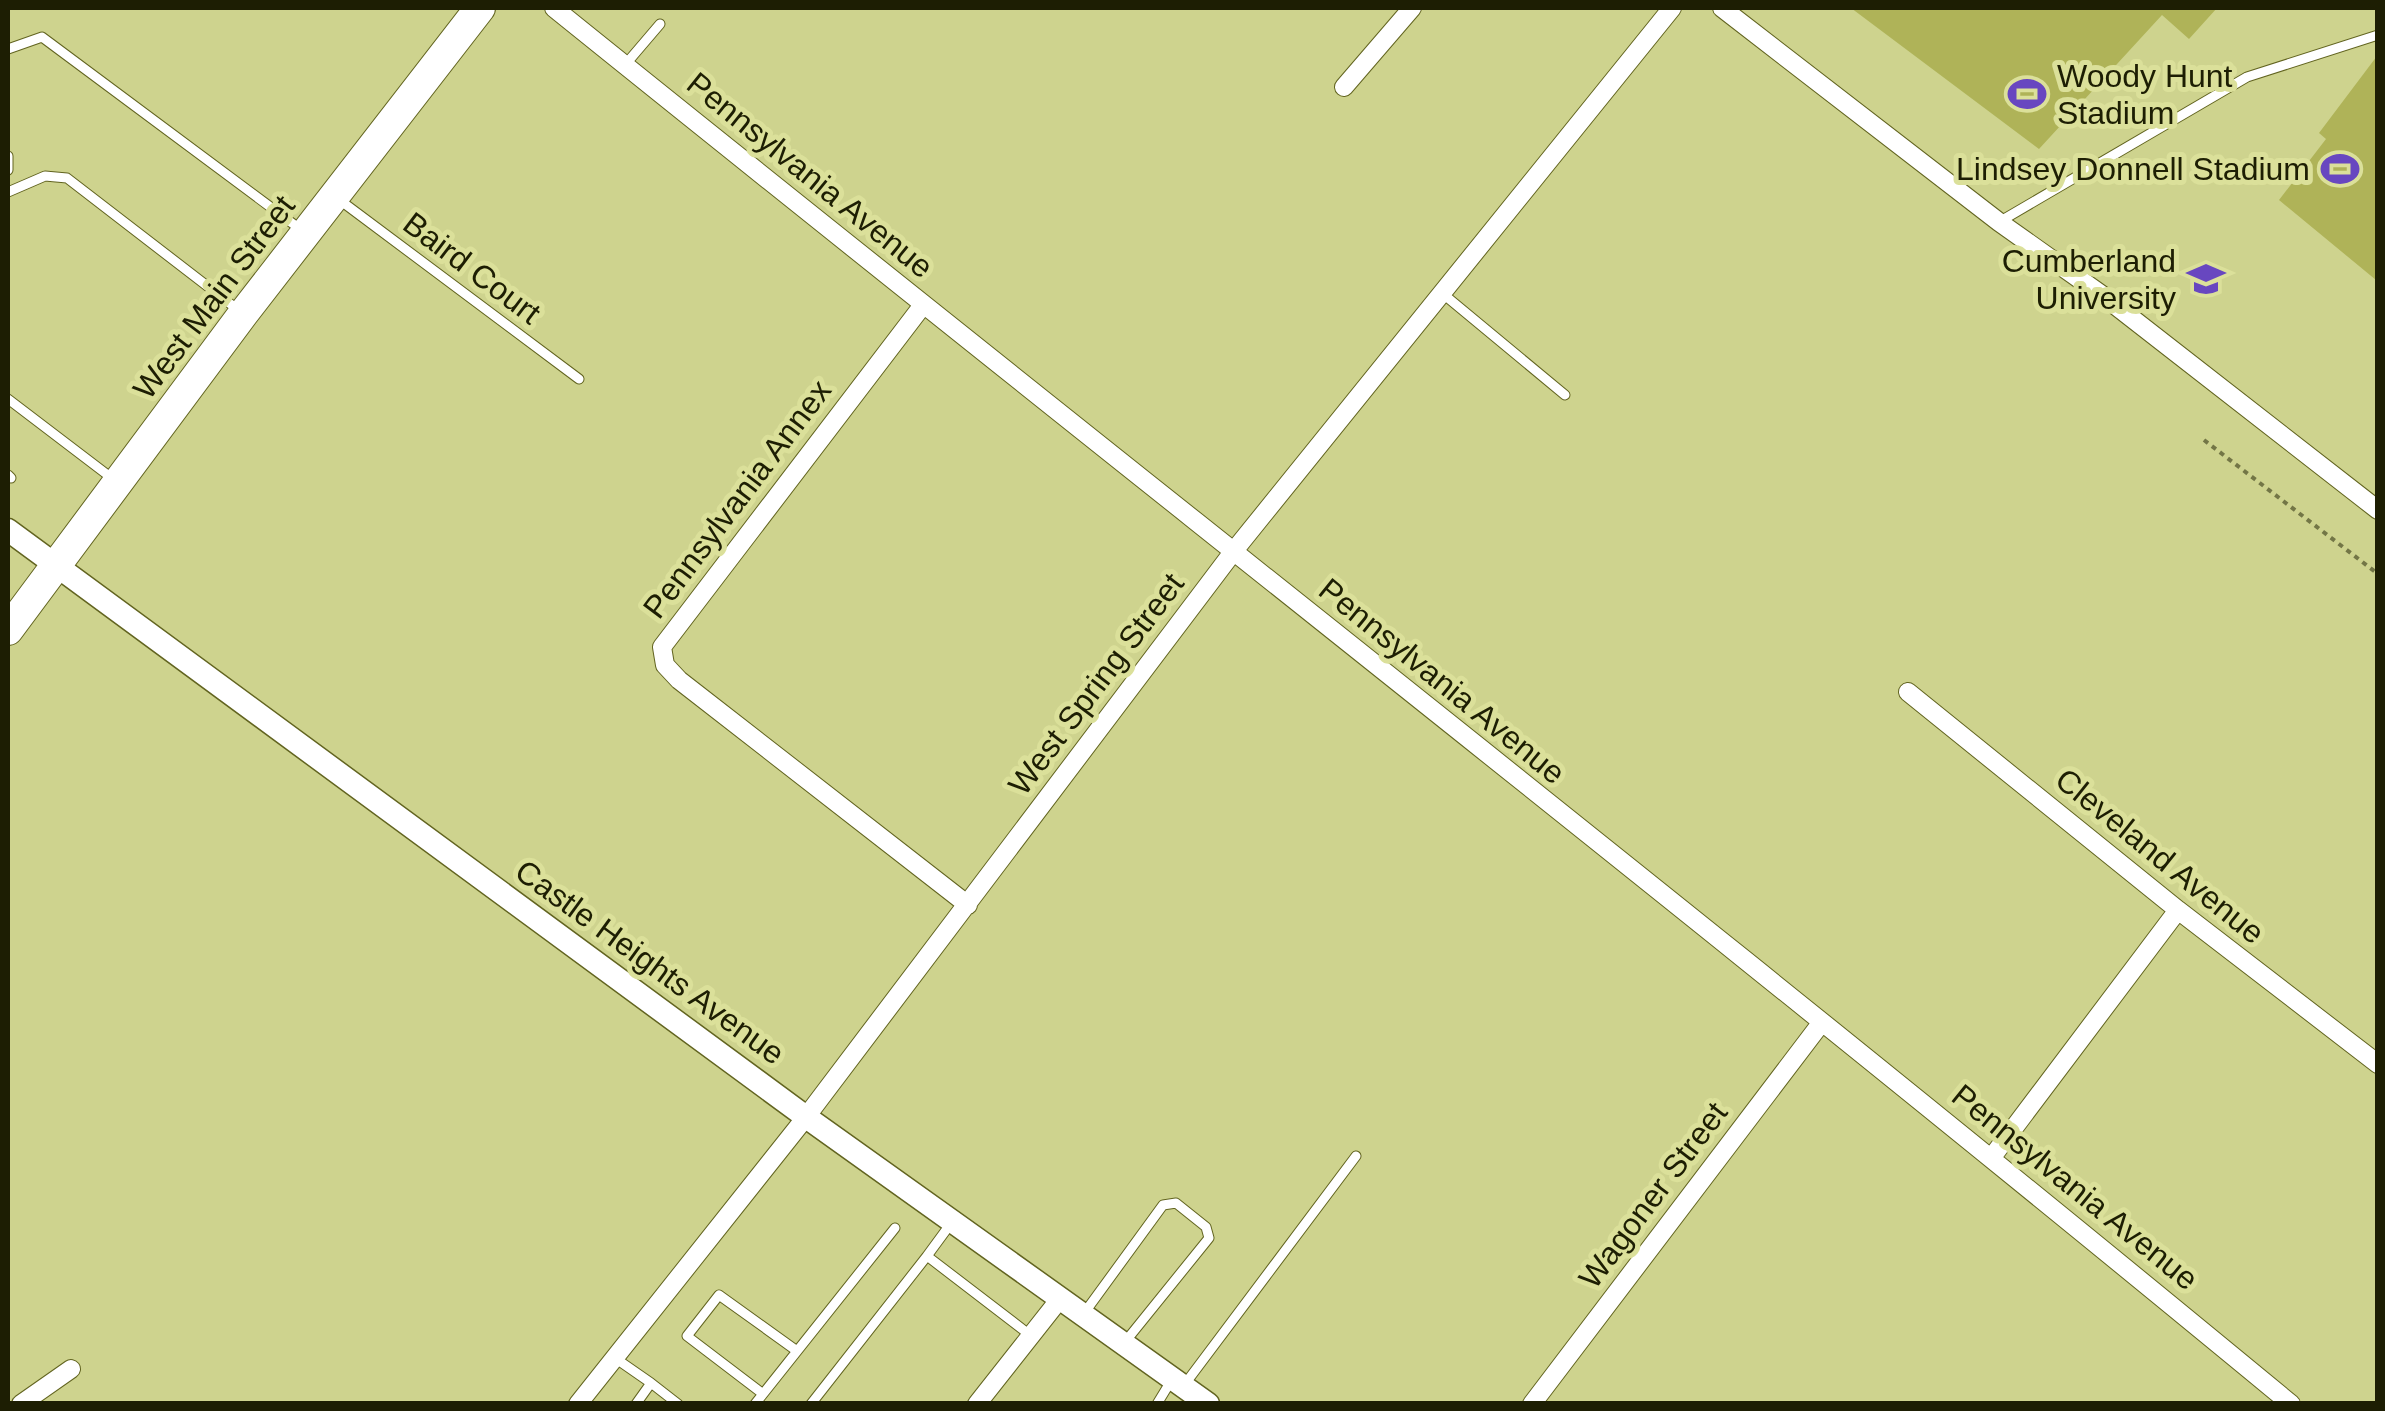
<svg xmlns="http://www.w3.org/2000/svg" width="2385" height="1411" viewBox="0 0 2385 1411" font-family="Helvetica,sans-serif">
  <style>
    .green { fill: #afb358 }
    .lines { fill: none; stroke-linecap: round; stroke-linejoin: round }
    .service-casing { stroke: #626420; stroke-width: 11 }
    .minor-casing { stroke: #626420; stroke-width: 20 }
    .tertiary-casing { stroke: #626420; stroke-width: 25 }
    .primary-casing { stroke: #626420; stroke-width: 32 }
    .path { stroke: #737646; stroke-width: 4; stroke-dasharray: 5 5; stroke-linecap: butt }
    .service { stroke: #fff; stroke-width: 9 }
    .minor { stroke: #fff; stroke-width: 18 }
    .tertiary { stroke: #fff; stroke-width: 22 }
    .primary { stroke: #fff; stroke-width: 30 }
    .labels { text-anchor: middle; stroke-width: 10; stroke-linejoin: round; paint-order: stroke }
    .poi-label { font-size: 32px; fill: #1d1e03; stroke: #dbe09a; text-anchor: end }
    .street-label { font-size: 32px; fill: #1d1e03; stroke: #dbe09a }
  </style>
  <rect width="100%" height="100%" fill="#ced38e"/>
  <path class="green" d="M 1851,8 L 2217,8 L 2189,39 L 2162,15 L 2039,149 Z
    M 2377,56 L 2377,286 L 2376,280 L 2279,200 L 2326,139 L 2319,133 Z"/>
  <g class="lines">
    <g class="service-casing">
      <path id="service" d="M 8,49 L 42,37 L 300,229
        M 625,65 L 660,24
        M 8,156 L 8,170
        M 8,192 L 45,176 L 67,178 L 237,309
        M 337,198 L 579,379
        M 1999,222 L 2247,77 L 2378,35
        M 1442,293 L 1565,395
        M 8,399 L 113,479
        M 8,475 L 11,478
        M 927,1256 L 952,1222
        M 1085,1312 L 1163,1205 L 1176,1203 L 1206,1227 L 1209,1238 L 1125,1342
        M 615,1358 L 651,1383
        M 1185,1384 L 1356,1156
        M 763,1394 L 687,1336 L 719,1295 L 797,1351
        M 636,1404 L 651,1383 L 678,1404
        M 755,1404 L 895,1228
        M 811,1404 L 927,1256 L 1030,1335
        M 1157,1404 L 1171,1381"/>
    </g>
    <g class="minor-casing">
      <path id="minor" d="M 554,8 C 1132,474 1718,931 2291,1404
        M 1722,8 L 1999,222 L 2102,295 L 2378,510
        M 1344,87 L 1412,8
        M 923,305 L 662,647 L 665,665 L 679,680 L 968,905
        M 1908,692 L 2178,910 L 2378,1064
        M 1992,1157 L 2178,910
        M 21,1404 L 71,1369
        M 578,1404 L 806,1117 L 1233,552 L 1672,8
        M 977,1404 L 1059,1300
        M 1532,1404 L 1822,1022"/>
    </g>
    <g class="tertiary-casing">
      <path id="tertiary" d="M 8,530 L 806,1117 L 1208,1404"/>
    </g>
    <g class="primary-casing">
      <path id="primary" d="M 8,630 L 243,314 L 480,8"/>
    </g>
    <path class="path" d="M 2204,440 L 2378,574"/>
    <use href="#service" class="service"/>
    <use href="#minor" class="minor"/>
    <use href="#tertiary" class="tertiary"/>
    <use href="#primary" class="primary"/>
  </g>
  <defs>
    <g id="stadium-bare" transform="scale(3)"><path d="M0-5a6.5 5 0 1 0 0 10a6.5 5 0 1 0 0-10ZM-3.5-1.8h7v3.6h-7Z" fill="#6847c0" stroke="#dbe09a" stroke-width="2.5" paint-order="stroke"/></g>
    <g id="university-bare" transform="scale(3)"><path d="M0-5L7-2L0 1L-7-2ZM-4 1L0 2.5L4 1V4Q0 6-4 4Z" fill="#6847c0" stroke="#dbe09a" stroke-width="2.5" paint-order="stroke"/></g>
  </defs>
  <g fill-rule="evenodd">
    <use href="#stadium-bare" x="2027" y="94"/>
    <use href="#stadium-bare" x="2340" y="169"/>
    <use href="#university-bare" x="2206" y="279"/>
  </g>
  <g class="labels">
    <g class="poi-label">
      <text x="2057" y="87" text-anchor="start">Woody Hunt<tspan x="2057" dy="37">Stadium</tspan></text>
      <text x="2310" y="180">Lindsey Donnell Stadium</text>
      <text x="2176" y="272">Cumberland<tspan x="2176" dy="37">University</tspan></text>
    </g>
    <g class="street-label">
      <text transform="translate(810 175) rotate(39)" y="11">Pennsylvania Avenue</text>
      <text transform="translate(472 268) rotate(37)" y="11">Baird Court</text>
      <text transform="translate(214 297) rotate(-53)" y="11">West Main Street</text>
      <text transform="translate(737 499) rotate(-53)" y="11">Pennsylvania Annex</text>
      <text transform="translate(1442 681) rotate(39)" y="11">Pennsylvania Avenue</text>
      <text transform="translate(1096 684) rotate(-53)" y="11">West Spring Street</text>
      <text transform="translate(2160 856) rotate(39)" y="11">Cleveland Avenue</text>
      <text transform="translate(650 962) rotate(36)" y="11">Castle Heights Avenue</text>
      <text transform="translate(2075 1187) rotate(39)" y="11">Pennsylvania Avenue</text>
      <text transform="translate(1653 1195) rotate(-53)" y="11">Wagoner Street</text>
    </g>
  </g>
  <rect width="2385" height="1411" fill="none" stroke="#1d1e03" stroke-width="20"/>
</svg>
